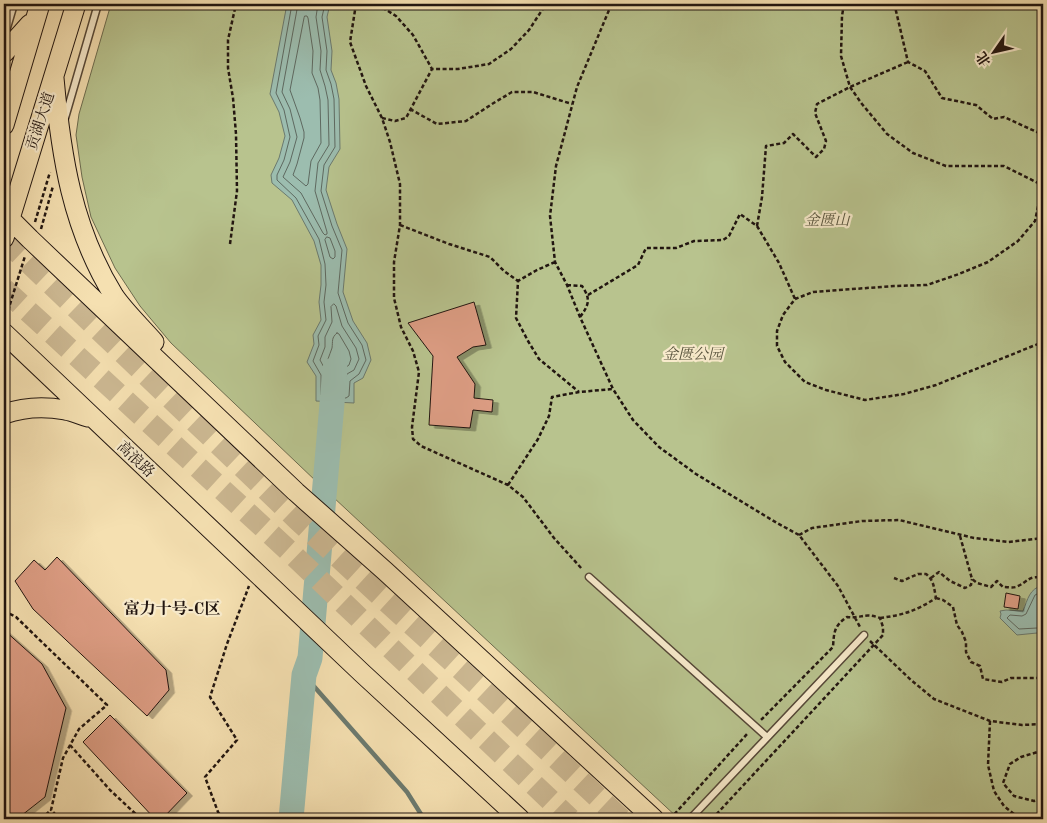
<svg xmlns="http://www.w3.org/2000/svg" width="1047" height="823" viewBox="0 0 1047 823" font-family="'Old Standard TT','Noto Serif SC',serif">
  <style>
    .green { fill: #b8c38e; stroke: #6c6c4f }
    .water { fill: #9cbdaf; stroke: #6b7a6f }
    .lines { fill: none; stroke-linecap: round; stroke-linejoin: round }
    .shore { stroke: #5e6960; stroke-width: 1 }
    .stream { stroke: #6b7a6f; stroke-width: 4.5 }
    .river { stroke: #9cbdaf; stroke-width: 25 }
    .building { fill: #de9e85; stroke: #211510; filter: url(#shadow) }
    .highway-tunnel { stroke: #cbb791; stroke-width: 22; stroke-dasharray: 22 11; stroke-linecap: butt }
    .lane-casing { stroke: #564838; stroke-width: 9 }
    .primary-casing { stroke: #211510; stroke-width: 21 }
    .path { stroke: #211510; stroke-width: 2.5; stroke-dasharray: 4 2.5; stroke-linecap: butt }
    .lane { stroke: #f8ebcc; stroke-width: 6 }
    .primary { stroke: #f5e0b1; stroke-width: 19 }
    .labels { text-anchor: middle; stroke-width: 4.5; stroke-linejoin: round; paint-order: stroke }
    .street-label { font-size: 15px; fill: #211510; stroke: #f8ebcc }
    .park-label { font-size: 15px; font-style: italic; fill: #56523c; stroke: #f8ebcc }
    .neighbourhood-label { font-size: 16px; font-weight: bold; fill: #211510; stroke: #f8ebcc }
  </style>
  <defs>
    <filter id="shadow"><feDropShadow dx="5.5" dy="3" stdDeviation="0" flood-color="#0004"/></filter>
  </defs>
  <rect width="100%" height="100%" fill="#f5e0b1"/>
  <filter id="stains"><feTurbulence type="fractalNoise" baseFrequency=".004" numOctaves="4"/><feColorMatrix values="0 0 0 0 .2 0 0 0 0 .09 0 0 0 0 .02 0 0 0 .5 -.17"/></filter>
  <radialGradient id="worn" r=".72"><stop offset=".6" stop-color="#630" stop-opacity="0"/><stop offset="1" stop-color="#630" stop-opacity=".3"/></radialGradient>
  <path class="green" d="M 111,4 L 1043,4 L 1043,819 L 679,819 L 318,483 L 171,343 L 140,306 L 115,268 L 91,217 L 82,177 L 76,135 L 79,114 Z"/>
  <path class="water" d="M 287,4 L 330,4 L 327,17 L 332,51 L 331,70 L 336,83 L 339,99 L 340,149 L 329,167 L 326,190 L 337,224 L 347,249 L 343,292 L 353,321 L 367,343 L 371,360 L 363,378 L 354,383 L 354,403 L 316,401 L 316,376 L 307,362 L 314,344 L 313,335 L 321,320 L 319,302 L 321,285 L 321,265 L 314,241 L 292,200 L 272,183 L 271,175 L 279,158 L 285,136 L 279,112 L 270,94 Z
    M 1043,585 L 1043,637 L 1037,633 L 1017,635 L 1000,618 L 1001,614 L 1000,611 L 1006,610 L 1023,611 C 1028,599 1029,589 1043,585 Z"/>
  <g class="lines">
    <path class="shore" d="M 292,4 L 276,93 L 284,110 L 290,137 L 284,160 L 277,175 L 277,180 L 296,198 L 319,239 L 325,264 L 326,285 L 324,302 L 326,320 L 318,336 L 319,345 L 313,361 L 321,375 L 321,395 L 323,396 L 346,398 L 349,396 L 350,381 L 359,374 L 366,360 L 362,345 L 348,323 L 338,293 L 342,250 L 332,226 L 321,191 L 324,165 L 335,147 L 334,99 L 331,84 L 326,70 L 327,51 L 322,17 L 325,4
      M 298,4 L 282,92 L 290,109 L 297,137 L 290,162 L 283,177 L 301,193 L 323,233 L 325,235 L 327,234 L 327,232 L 315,191 L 318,163 L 329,145 L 328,100 L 325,86 L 320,70 L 321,51 L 316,17 L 318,4
      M 305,16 L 307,16 L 308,18 L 313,51 L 312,73 L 318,88 L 320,100 L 321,143 L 311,161 L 308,184 L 306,186 L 293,175 L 297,164 L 304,138 L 304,132 L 300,118 L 290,90 L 304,18 Z
      M 327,237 L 330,238 L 335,251 L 335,257 L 333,259 L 330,257 L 325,240 Z
      M 334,304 L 336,306 L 342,326 L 356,348 L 359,359 L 354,370 L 347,374 L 345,378 L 343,389 L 341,391 L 328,389 L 327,373 L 320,360 L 325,347 L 325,337 L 332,322 L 331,307 Z
      M 337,333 L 339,334 L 349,351 L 351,359 L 349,365 L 337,374 L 334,373 L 328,359 C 329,355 331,352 332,348 C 333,341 331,338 337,333 Z
      M 1043,591 L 1035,595 L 1026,614 L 1022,616 L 1010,615 L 1007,618 L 1019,629 L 1037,628 L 1043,631"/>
    <path class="stream" d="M 304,675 L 407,792 L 424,819"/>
    <path class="river" d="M 291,819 L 304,675 L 310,658 L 335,369"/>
  </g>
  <path class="building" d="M 474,302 L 486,345 L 473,347 L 457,357 L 475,384 L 474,398 L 493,400 L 492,412 L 473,410 L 470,428 L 429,425 L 433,356 L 408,323 Z
    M 57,557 L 166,670 L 169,690 L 147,716 L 33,609 L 15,581 L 34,560 L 45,570 Z
    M 1006,593 L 1020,596 L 1018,609 L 1004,607 Z
    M 4,630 L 42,664 L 66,708 L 45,797 L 17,819 L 4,819 Z
    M 110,715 L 187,793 L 162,819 L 155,819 L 83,742 Z"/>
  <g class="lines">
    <path class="highway-tunnel" d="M 4,239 L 299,521 L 479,686 L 621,819
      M 4,289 L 289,551 L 570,819"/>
    <g class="lane-casing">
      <path id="lane" d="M 4,38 L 14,4
        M 65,118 L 98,4
        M 589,577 L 767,737
        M 690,819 L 864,635"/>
    </g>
    <g class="primary-casing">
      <path id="primary" d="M 4,53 L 30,24
        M 54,78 C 61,156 72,228 114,296 C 125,312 141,327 154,342
        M 4,125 L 40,4
        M 4,213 L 30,239 L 296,492 L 385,571 L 654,819
        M 4,238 L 76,4
        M 4,333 L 362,673 L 520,819
        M 4,414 C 24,407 44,406 65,410 C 73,411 80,415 88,417"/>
    </g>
    <path class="path" d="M 356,4 L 350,42 L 366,86 L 382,118 L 390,142 L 400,184 L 400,225 L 394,262 L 394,298 L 401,327 L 413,351 L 419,372 L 412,427 L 413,439 L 421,446 L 508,485 L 523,497 L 554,538 L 582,569
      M 377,4 L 396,16 L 413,35 L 432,69 L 458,69 L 489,64 L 511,49 L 529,30 L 546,4
      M 611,4 L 609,10 L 577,87 L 556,166 L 550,216 L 555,262 L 567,285 L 580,317 L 613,389 L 633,420 L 659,447 L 696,474 L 777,523 L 799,535 L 838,586 L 860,627
      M 844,4 L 842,16 L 841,56 L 850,87 L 862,104 L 887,134 L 913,153 L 946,166 L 1004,166 L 1038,183 L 1040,197 L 1035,221 L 1018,241 L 988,262 L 959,274 L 927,285 L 894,286 L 813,292 L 795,299 L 783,315 L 777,331 L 777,346 L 785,362 L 805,382 L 826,390 L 865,400 L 904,394 L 936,385 L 1043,342
      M 893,4 L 896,11 L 908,62 L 925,71 L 942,98 L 976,105 L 993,119 L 1004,117 L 1039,133 L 1043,132
      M 410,109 L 437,124 L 466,121 L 492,104 L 512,92 L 533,92 L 572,104
      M 382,118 L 395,121 L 406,118 L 432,69
      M 1038,183 L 1043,183
      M 35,222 L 50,172
      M 400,225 L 449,244 L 490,257 L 504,271 L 518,281
      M 757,226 L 779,263 L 795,299
      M 41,229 L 53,186
      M 230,244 L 237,191 L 236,134 L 233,98 L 228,68 L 228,40 L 236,4
      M 555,262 L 537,270 L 518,281 L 516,318 L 528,341 L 539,359 L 579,392
      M 567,285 L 582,286 C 591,299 589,305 580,317
      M 588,295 L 638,265 L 646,248 L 676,248 L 694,241 L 723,240 L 729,236 L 740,214 L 757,226 L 762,197 L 766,146 L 784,143 L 793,134 L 816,157 L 824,149 L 826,141 L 815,113 L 817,104 L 850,87 L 908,62
      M 6,317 L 25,256
      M 508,485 L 538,439 L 549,416 L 552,397 L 579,392 L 613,389
      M 799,535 L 812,528 L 862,521 L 899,520 L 974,538 L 1008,542 L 1043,538
      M 960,536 L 972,579 L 977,583 L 991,587 L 997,581 L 1003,587 C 1007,587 1012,588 1016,587 C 1028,582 1028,575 1043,578
      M 931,578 L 939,572 L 950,581 L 965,588 L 971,585 L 972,579
      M 936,598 L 943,600 L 953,607 L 957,625 L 962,632 L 966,642 L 966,652 L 971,662 L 980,666 L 983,679 L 1002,682 L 1011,678 L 1038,678 L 1043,673
      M 4,611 L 16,617 L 107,705 L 79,729 L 63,758 L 51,810 L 60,819
      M 880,618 C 903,615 916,611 936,598 C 934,588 934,580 926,574 L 918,574 L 902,581 L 894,578
      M 870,641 L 911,680 L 934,699 L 990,721 L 1022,725 L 1043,724
      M 990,721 L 988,765 L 994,791 L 1004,806 L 1020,819
      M 70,745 L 110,790 L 141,819
      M 1043,751 L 1041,751 L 1021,757 L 1010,764 L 1003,783 L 1014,796 L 1034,801 L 1043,799
      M 41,819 L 51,810
      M 223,819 L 218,812 L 205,777 L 237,740 L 210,697 L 227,644 L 249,586
      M 670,819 L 748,733
      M 712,819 L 883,635 L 883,627 L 880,618 C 863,612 862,619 847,617 C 834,626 834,632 833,647 L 761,720"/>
    <use href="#lane" class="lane"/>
    <use href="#primary" class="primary"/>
  </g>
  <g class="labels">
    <g class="street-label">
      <text transform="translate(40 121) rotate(-72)" y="5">贡湖大道</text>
      <text transform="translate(136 459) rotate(43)" y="5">高浪路</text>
    </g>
    <g class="park-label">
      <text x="827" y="225">金匮山</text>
      <text x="693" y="359">金匮公园</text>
    </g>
    <g class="neighbourhood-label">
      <text x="172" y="614">富力十号-C区</text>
    </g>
  </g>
  <rect width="1047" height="823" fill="none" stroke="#f5e0b1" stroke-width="20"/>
  <rect x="5" y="5" width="1037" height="813" fill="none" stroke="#211510" stroke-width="2.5"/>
  <rect x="10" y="10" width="1027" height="803" fill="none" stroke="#211510"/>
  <g transform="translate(994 52) rotate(236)" stroke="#f8ebcc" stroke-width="4" paint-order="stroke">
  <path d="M0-4L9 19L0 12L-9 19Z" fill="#211510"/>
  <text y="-8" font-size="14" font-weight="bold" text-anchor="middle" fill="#211510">北</text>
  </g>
  <rect width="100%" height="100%" filter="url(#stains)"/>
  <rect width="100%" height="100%" fill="url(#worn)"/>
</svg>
